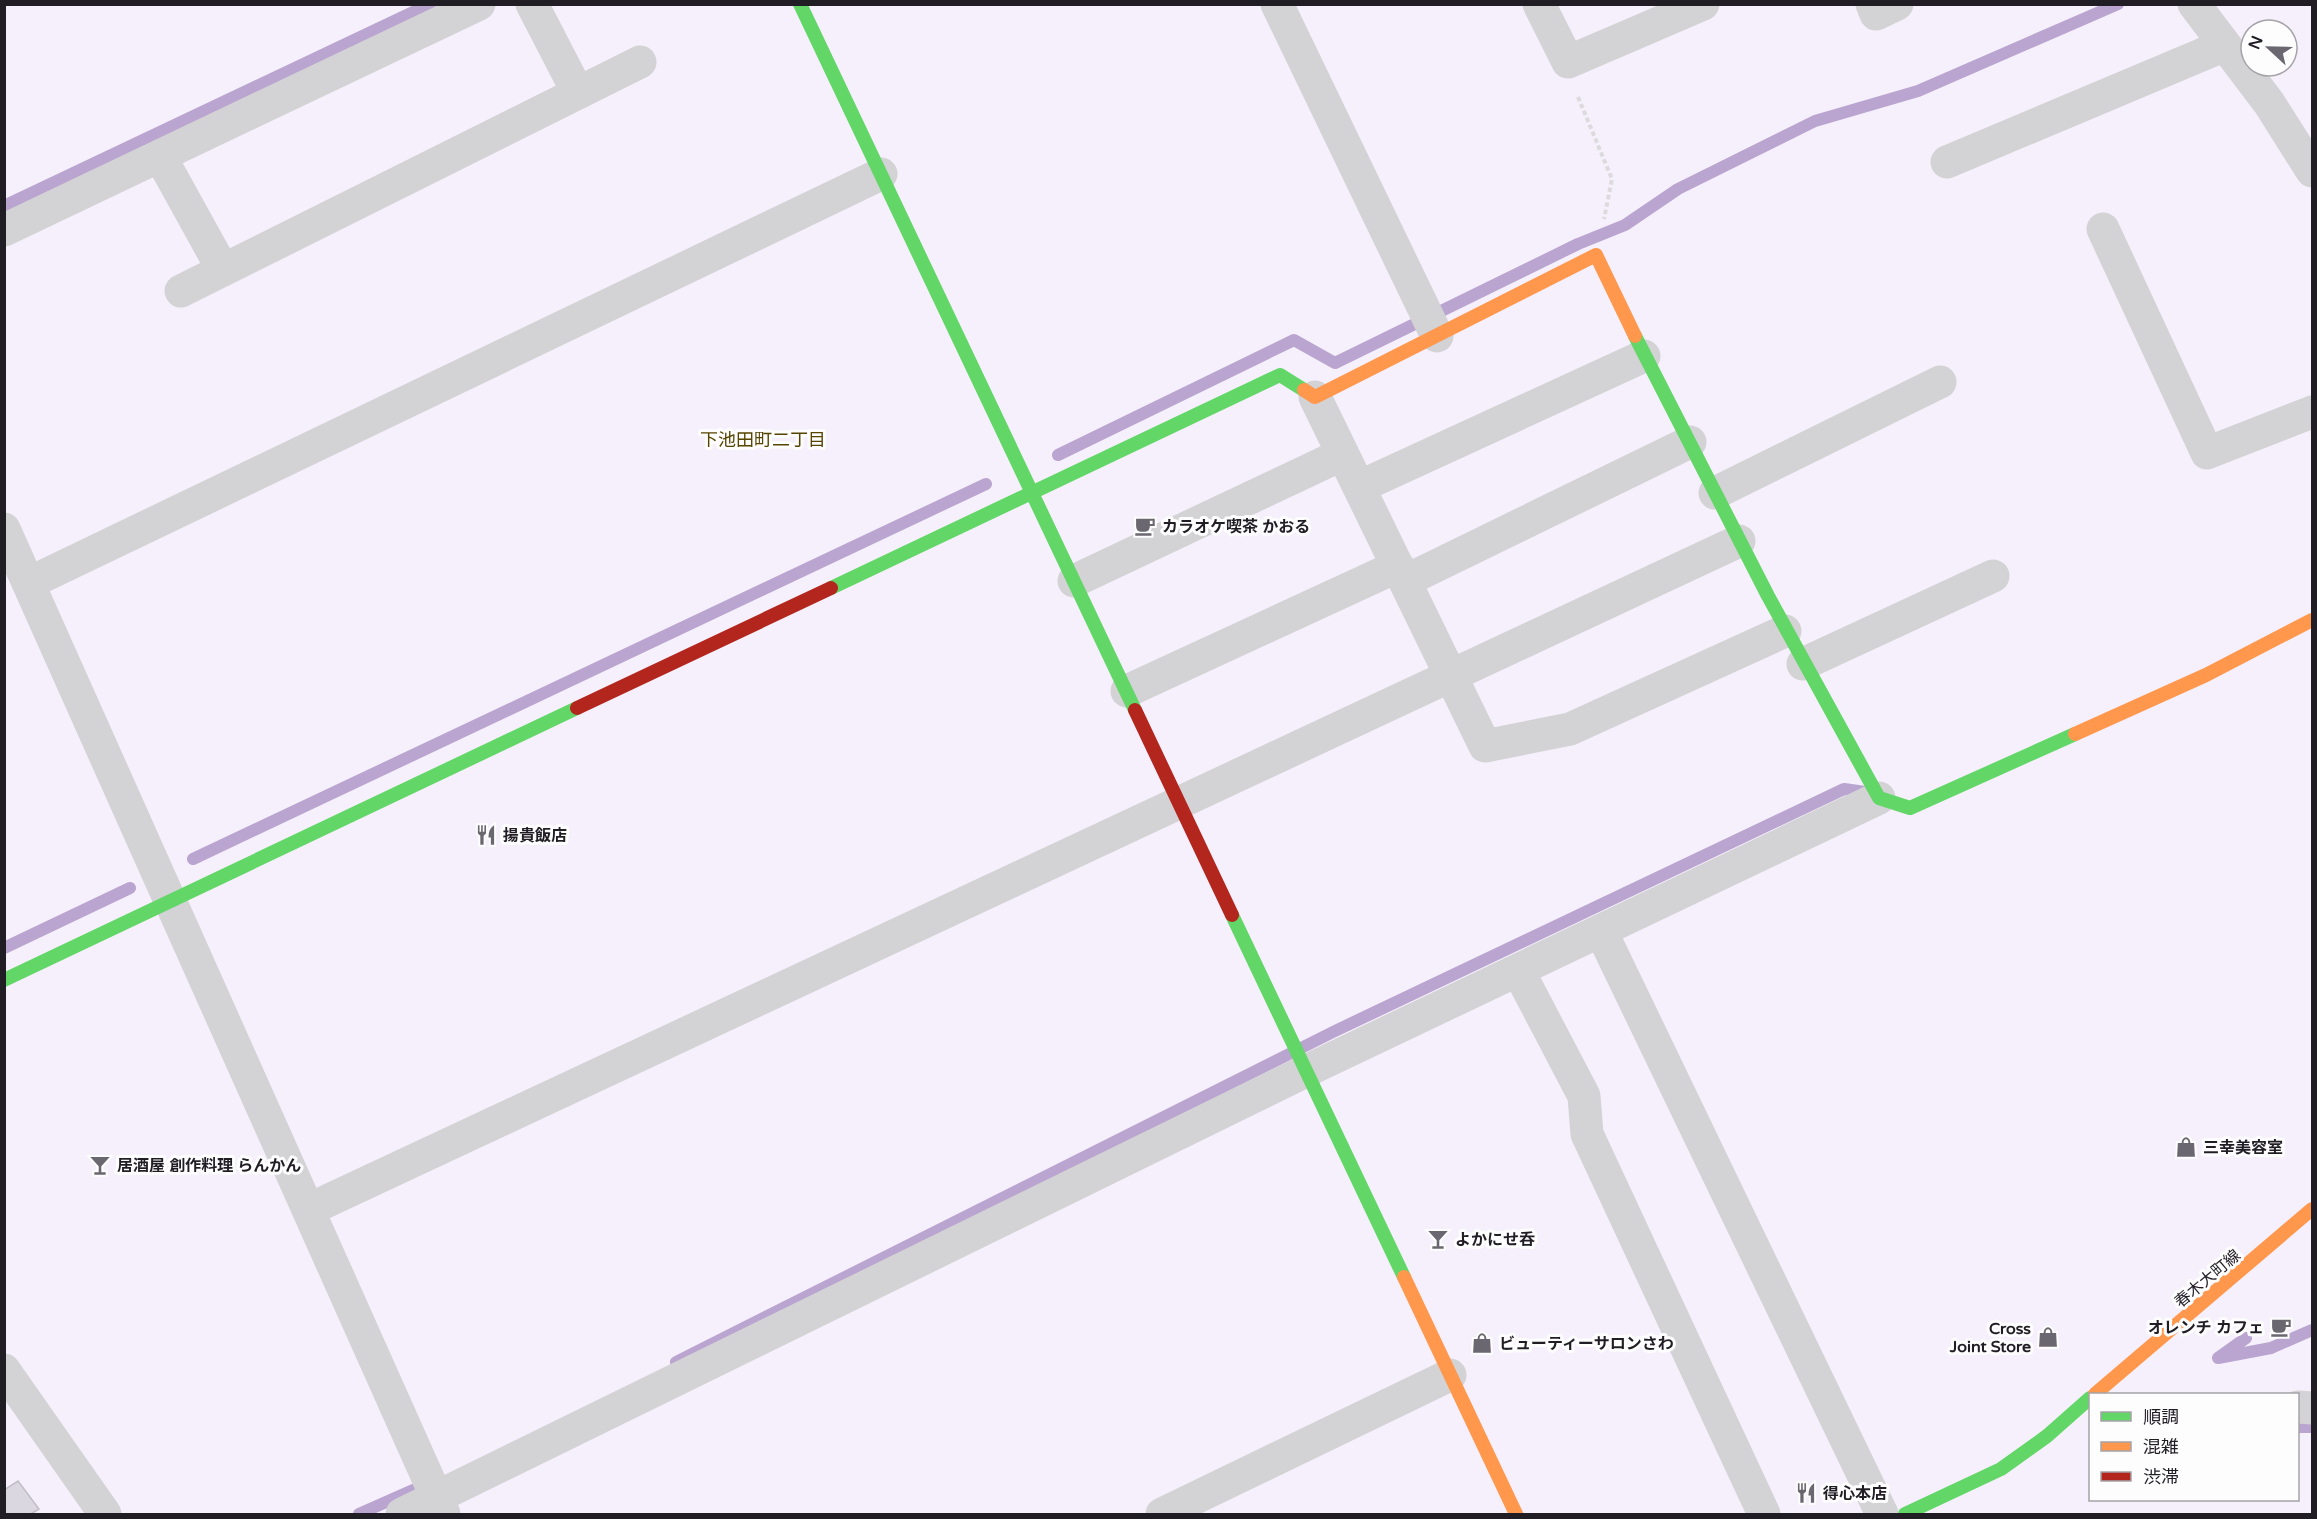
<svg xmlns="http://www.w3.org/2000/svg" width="2317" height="1519" viewBox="0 0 2317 1519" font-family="'Varela Round','Noto Sans JP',sans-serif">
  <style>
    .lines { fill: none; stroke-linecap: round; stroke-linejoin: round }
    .stream { stroke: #baa4d0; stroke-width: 12 }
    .building { fill: #dbd7e1; stroke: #c2bec7; stroke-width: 1.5 }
    .path { stroke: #dcdadd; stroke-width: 4; stroke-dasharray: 4.5 3; stroke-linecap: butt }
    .street { stroke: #d3d2d5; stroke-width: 33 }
    .fast { stroke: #63d668; stroke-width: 14 }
    .slow { stroke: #ff974d; stroke-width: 14 }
    .jam { stroke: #b3261e; stroke-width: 14 }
    .labels { text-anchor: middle; stroke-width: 6; stroke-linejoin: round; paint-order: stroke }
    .poi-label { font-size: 16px; font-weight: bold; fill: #211d25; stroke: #fdfdfd; text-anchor: start }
    .street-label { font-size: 16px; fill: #211d25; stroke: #fdfdfd }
    .neighbourhood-label { font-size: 18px; fill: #574603; stroke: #fdfdfd }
  </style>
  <rect width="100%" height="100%" fill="#f5f0fb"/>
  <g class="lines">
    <path class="stream" d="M 4,206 L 430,4
      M 1058,455 L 1294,340 L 1335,363 L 1578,244 L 1625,225 L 1678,189 L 1815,121 L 1918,91 L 2118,4
      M 193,859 L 986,484
      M 4,948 L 130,888
      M 2246,1338 L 2218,1358 L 2271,1348 L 2312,1330
      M 676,1362 L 1335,1031 L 1844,789 L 1872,793
      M 2298,1427 L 2312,1427
      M 359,1514 L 429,1483"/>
  </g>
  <path class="building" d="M 18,1481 L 39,1509 L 31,1514 L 4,1514 L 4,1490 Z"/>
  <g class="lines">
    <path class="path" d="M 1578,97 L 1612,179 L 1604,219"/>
    <path class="street" d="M 532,4 L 578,93
      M 1277,4 L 1437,336
      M 1539,4 L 1568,62 L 1703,4
      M 1872,4 L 1876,14 L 1897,4
      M 2194,4 L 2269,103 L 2312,171
      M 160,156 L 223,270
      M 1947,162 L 2225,45
      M 2103,229 L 2207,453 L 2312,412
      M 4,230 L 479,4
      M 181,291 L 640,62
      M 1315,397 L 1485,746 L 1570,729 L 1785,631
      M 1359,487 L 1644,356
      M 1715,493 L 1940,382
      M 4,529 L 444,1514
      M 1074,581 L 1343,454
      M 1405,581 L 1690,442
      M 29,583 L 881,174
      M 1803,664 L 1993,576
      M 1127,691 L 1398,566
      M 1601,931 L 1882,1514
      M 1518,970 L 1584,1096 L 1587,1134 L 1764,1514
      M 308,1210 L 1739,541
      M 4,1370 L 105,1514
      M 2298,1407 L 2312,1408
      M 402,1514 L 1306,1071 L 1879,798
      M 1162,1514 L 1450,1375"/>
    <path class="fast" d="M 800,4 L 1135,710
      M 1635,336 L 1768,596 L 1879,798 L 1910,808 L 2075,734
      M 831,588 L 1280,375 L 1304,390
      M 1232,915 L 1404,1277
      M 4,980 L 577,708
      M 1905,1514 L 2001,1469 L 2047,1436 L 2090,1398"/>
    <path class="slow" d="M 1304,390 L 1315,397 L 1596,255 L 1635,336
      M 2075,734 L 2206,675 L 2312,620
      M 1404,1277 L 1516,1514
      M 2095,1394 L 2312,1209"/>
    <path class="jam" d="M 577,708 L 831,588
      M 1135,710 L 1232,915"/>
  </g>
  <defs>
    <g id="cafe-bare" transform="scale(1.62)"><path d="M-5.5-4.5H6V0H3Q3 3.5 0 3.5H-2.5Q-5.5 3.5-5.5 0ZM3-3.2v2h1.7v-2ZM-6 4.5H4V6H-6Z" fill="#6b6770" stroke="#fdfdfd" stroke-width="2.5" paint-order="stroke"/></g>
    <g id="restaurant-bare" transform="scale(1.62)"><path d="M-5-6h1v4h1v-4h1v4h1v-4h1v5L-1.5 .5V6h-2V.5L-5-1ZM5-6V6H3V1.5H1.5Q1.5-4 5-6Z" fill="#6b6770" stroke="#fdfdfd" stroke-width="2.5" paint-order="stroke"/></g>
    <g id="shop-bare" transform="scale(1.62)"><path d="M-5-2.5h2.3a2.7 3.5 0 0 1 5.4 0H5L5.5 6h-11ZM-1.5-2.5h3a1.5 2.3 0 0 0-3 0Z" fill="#6b6770" stroke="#fdfdfd" stroke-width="2.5" paint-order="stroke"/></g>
    <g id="bar-bare" transform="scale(1.62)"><path d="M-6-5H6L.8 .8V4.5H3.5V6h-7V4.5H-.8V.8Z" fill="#6b6770" stroke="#fdfdfd" stroke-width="2.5" paint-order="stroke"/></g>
  </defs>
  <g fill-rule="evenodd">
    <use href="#cafe-bare" x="1145" y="526"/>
    <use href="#restaurant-bare" x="486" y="835"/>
    <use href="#shop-bare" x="2186" y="1147"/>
    <use href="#bar-bare" x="100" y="1165"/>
    <use href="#bar-bare" x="1438" y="1239"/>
    <use href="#cafe-bare" x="2281" y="1327"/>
    <use href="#shop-bare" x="2048" y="1337"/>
    <use href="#shop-bare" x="1482" y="1343"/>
    <use href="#restaurant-bare" x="1806" y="1493"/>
  </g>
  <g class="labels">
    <g class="poi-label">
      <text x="1162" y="532">カラオケ喫茶 かおる</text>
      <text x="503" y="841">揚貴飯店</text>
      <text x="2203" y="1153">三幸美容室</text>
      <text x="117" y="1171">居酒屋 創作料理 らんかん</text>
      <text x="1455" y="1245">よかにせ呑</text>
      <text x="2264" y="1333" text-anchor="end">オレンチ カフェ</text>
      <text x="2031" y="1334" text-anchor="end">Cross<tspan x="2031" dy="18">Joint Store</tspan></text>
      <text x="1499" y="1349">ビューティーサロンさわ</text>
      <text x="1823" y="1499">得心本店</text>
    </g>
    <g class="street-label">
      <text transform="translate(2207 1278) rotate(-40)" y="6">春木大町線</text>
    </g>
    <g class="neighbourhood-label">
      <text x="763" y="446">下池田町二丁目</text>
    </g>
  </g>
  <rect width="2317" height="1519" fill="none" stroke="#211d25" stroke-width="12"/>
  <rect x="2089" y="1393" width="210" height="108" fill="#fdfdfd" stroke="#a5a3a7" stroke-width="1.5"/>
  <rect x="2101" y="1412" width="30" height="9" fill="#63d668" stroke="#a5a3a7" stroke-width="1.5"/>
  <text x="2143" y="1423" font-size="18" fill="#211d25">順調</text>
  <rect x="2101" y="1442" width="30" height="9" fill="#ff974d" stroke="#a5a3a7" stroke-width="1.5"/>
  <text x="2143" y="1453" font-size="18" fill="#211d25">混雑</text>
  <rect x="2101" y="1472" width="30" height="9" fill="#b3261e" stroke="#a5a3a7" stroke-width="1.5"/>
  <text x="2143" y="1483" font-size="18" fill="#211d25">渋滞</text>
  <g transform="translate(2269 48) rotate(292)"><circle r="28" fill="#fdfdfd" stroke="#a5a3a7" stroke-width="1.5"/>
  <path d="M0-4.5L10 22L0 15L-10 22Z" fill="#6b6770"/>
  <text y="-9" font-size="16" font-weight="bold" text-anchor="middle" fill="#211d25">N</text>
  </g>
</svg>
